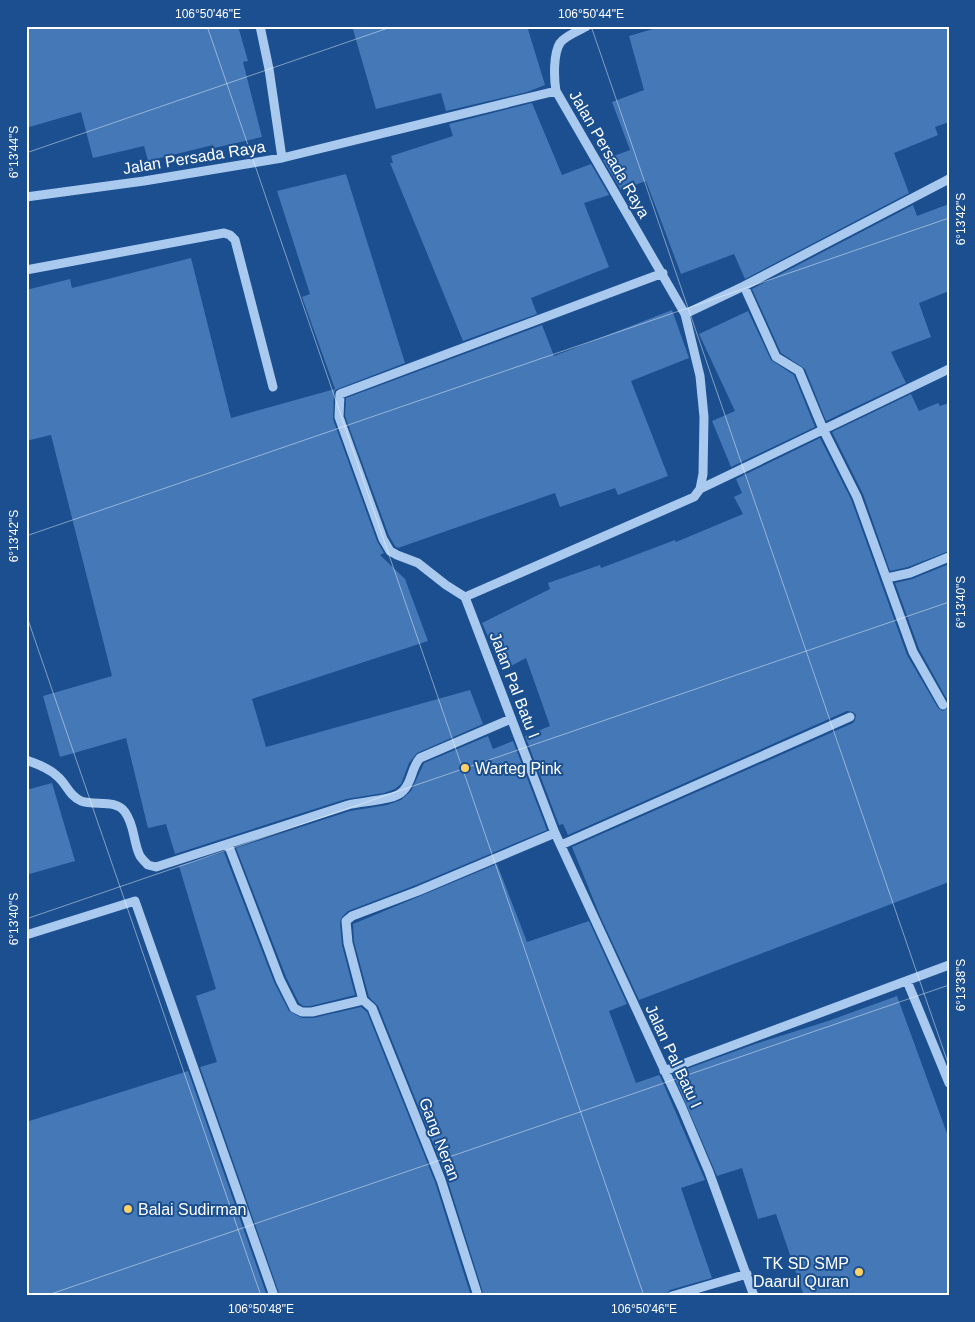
<svg xmlns="http://www.w3.org/2000/svg" width="975" height="1322" viewBox="0 0 975 1322" font-family="Helvetica,sans-serif">
  <style>
    .building { fill: #4478b7 }
    .lines { fill: none; stroke-linecap: round; stroke-linejoin: round }
    .minor { stroke: #a9c9ee; stroke-width: 9 }
    .ticks { fill: none; stroke: #fff; stroke-width: 1; stroke-opacity: 0.45 }
    .poi-dot { fill: #ffd166; stroke: #1b4f8f; stroke-width: 2 }
    .labels { text-anchor: middle; stroke-width: 4; stroke-linejoin: round; paint-order: stroke }
    .street-label { font-size: 16px; fill: #fff; stroke: #1b4f8f }
    .poi-label { font-size: 16px; fill: #fff; stroke: #1b4f8f; text-anchor: start }
    .neatline { fill: none; stroke: #fff; stroke-width: 2 }
    .ticks-label { font-size: 12px; text-anchor: middle; fill: #fff }
  </style>
  <rect width="100%" height="100%" fill="#1b4f8f"/>
  <path class="building" d="M 26,26 L 238,26 L 248,61 L 243,62 L 262,137 L 214,148 L 213,145 L 148,161 L 144,146 L 93,158 L 81,112 L 26,128 Z
    M 352,26 L 527,26 L 545,85 L 527,92 L 446,111 L 441,93 L 376,109 Z
    M 663,26 L 949,26 L 949,122 L 935,127 L 938,135 L 894,153 L 909,193 L 745,279 L 734,254 L 681,274 L 646,181 L 621,190 L 603,160 L 630,150 L 612,102 L 644,90 L 629,36 Z
    M 532,103 L 562,175 L 591,164 L 609,195 L 584,203 L 609,267 L 531,298 L 537,314 L 463,341 L 390,163 L 393,163 L 391,156 L 453,136 L 449,124 Z
    M 346,174 L 405,363 L 335,390 L 334,394 L 333,419 L 377,541 L 384,553 L 380,555 L 405,579 L 428,641 L 252,699 L 266,747 L 470,690 L 483,724 L 417,753 L 409,763 L 401,784 L 395,789 L 384,793 L 346,799 L 175,854 L 166,824 L 148,828 L 126,738 L 60,757 L 43,696 L 112,676 L 51,435 L 26,441 L 26,290 L 70,279 L 72,288 L 191,258 L 231,418 L 335,389 L 302,297 L 310,294 L 277,191 Z
    M 949,204 L 949,291 L 919,303 L 931,337 L 891,352 L 906,383 L 826,421 L 805,369 L 781,353 L 752,289 L 913,205 L 917,216 Z
    M 672,310 L 689,358 L 631,381 L 668,476 L 618,495 L 615,488 L 560,507 L 555,493 L 398,548 L 395,546 L 389,536 L 345,416 L 346,398 L 542,325 L 554,356 Z
    M 748,311 L 771,360 L 794,375 L 815,427 L 731,467 L 712,421 L 735,411 L 699,334 Z
    M 911,394 L 919,411 L 938,403 L 940,406 L 949,403 L 949,551 L 908,567 L 890,571 L 863,494 L 832,432 Z
    M 820,438 L 851,499 L 907,655 L 938,708 L 943,711 L 949,707 L 949,882 L 639,1000 L 600,916 L 572,847 L 853,723 L 855,720 L 856,715 L 853,712 L 847,711 L 568,835 L 563,824 L 559,825 L 525,736 L 550,726 L 526,658 L 503,670 L 482,623 L 550,589 L 548,583 L 600,565 L 601,568 L 675,540 L 676,542 L 743,514 L 734,497 L 742,493 L 736,479 Z
    M 949,564 L 949,703 L 919,649 L 895,583 L 912,579 Z
    M 488,736 L 493,749 L 513,741 L 547,830 L 416,885 L 348,911 L 342,917 L 340,922 L 342,945 L 355,995 L 311,1006 L 303,1006 L 299,1003 L 286,977 L 236,848 L 350,811 L 387,805 L 401,800 L 411,791 L 424,763 Z
    M 52,783 L 75,861 L 26,875 L 26,790 Z
    M 224,852 L 274,982 L 289,1011 L 302,1018 L 313,1018 L 361,1007 L 367,1012 L 435,1182 L 471,1296 L 280,1296 L 200,1067 L 217,1062 L 196,996 L 216,989 L 179,866 Z
    M 497,864 L 527,942 L 589,921 L 627,1004 L 609,1011 L 636,1083 L 659,1075 L 660,1076 L 705,1180 L 681,1188 L 712,1278 L 670,1290 L 666,1296 L 484,1296 L 447,1178 L 378,1006 L 369,997 L 354,942 L 353,924 Z
    M 897,996 L 949,1139 L 949,1296 L 804,1296 L 776,1214 L 758,1219 L 742,1168 L 717,1176 L 673,1074 L 755,1044 L 828,1021 Z
    M 188,1071 L 267,1296 L 26,1296 L 26,1122 Z"/>
  <g class="lines">
    <path class="minor" d="M 260,26 L 269,69 L 282,158
      M 587,26 C 579,31 565,36 560,43 C 553,54 554,79 556,91 L 685,314 L 700,376 L 704,417 L 703,474 L 700,489 L 694,497 L 465,597 L 555,833 L 682,1108 L 709,1172 L 754,1296
      M 26,197 L 144,181 L 282,158 L 556,91
      M 26,270 L 224,233 L 230,235 L 235,240 L 273,387
      M 744,286 L 776,357 L 799,371 L 823,429 L 857,497 L 913,652 L 943,705
      M 685,314 L 744,286 L 949,179
      M 700,489 L 949,369
      M 887,578 L 910,573 L 949,557
      M 465,597 L 446,585 L 418,563 L 397,555 L 390,551 L 383,539 L 339,417 L 340,394 L 663,273
      M 26,760 C 37,764 49,768 57,776 C 67,784 68,795 81,801 C 95,806 116,799 125,812 C 135,826 133,842 140,856 C 142,859 145,862 148,865 L 156,867 C 221,846 284,826 348,805 C 362,801 394,801 403,791 C 412,783 411,768 420,758 L 511,719
      M 228,844 L 280,980 L 294,1008 L 302,1012 L 312,1012 L 363,1000
      M 561,845 L 850,717
      M 26,935 L 135,901 L 274,1296
      M 907,981 L 949,1083
      M 664,1071 L 949,965
      M 478,1296 L 441,1180 L 372,1008 L 363,1000 L 348,943 L 346,921 L 352,916 L 418,891 L 555,833
      M 672,1296 L 747,1274"/>
  </g>
  <path class="ticks" d="M 207,26 L 644,1296M 591,26 L 949,1066M 26,153 L 394,26M 26,536 L 949,218M 26,614 L 261,1296M 26,919 L 949,602M 45,1296 L 949,985"/>
  <g class="poi-dot">
    <circle cx="465" cy="768" r="5"/>
    <circle cx="128" cy="1209" r="5"/>
    <circle cx="859" cy="1272" r="5"/>
  </g>
  <g class="labels">
    <g class="street-label">
      <text transform="translate(610 154) rotate(60)" y="6">Jalan Persada Raya</text>
      <text transform="translate(194 157) rotate(-9)" y="6">Jalan Persada Raya</text>
      <text transform="translate(515 685) rotate(69)" y="6">Jalan Pal Batu I</text>
      <text transform="translate(674 1056) rotate(65)" y="6">Jalan Pal Batu I</text>
      <text transform="translate(440 1139) rotate(69)" y="6">Gang Neran</text>
    </g>
    <g class="poi-label">
      <text x="475" y="774">Warteg Pink</text>
      <text x="138" y="1215">Balai Sudirman</text>
      <text x="849" y="1269" text-anchor="end">TK SD SMP<tspan x="849" dy="18">Daarul Quran</tspan></text>
    </g>
  </g>
  <rect width="975" height="1322" fill="none" stroke="#1b4f8f" stroke-width="55"/>
  <rect x="28" y="28" width="920" height="1266" class="neatline"/>
  <g class="ticks-label">
    <text x="208" y="18">106°50'46"E</text>
    <text x="591" y="18">106°50'44"E</text>
    <text transform="translate(14 152) rotate(-90)" y="4">6°13'44"S</text>
    <text transform="translate(961 219) rotate(-90)" y="4">6°13'42"S</text>
    <text transform="translate(14 536) rotate(-90)" y="4">6°13'42"S</text>
    <text transform="translate(961 602) rotate(-90)" y="4">6°13'40"S</text>
    <text transform="translate(14 919) rotate(-90)" y="4">6°13'40"S</text>
    <text transform="translate(961 985) rotate(-90)" y="4">6°13'38"S</text>
    <text x="261" y="1313">106°50'48"E</text>
    <text x="644" y="1313">106°50'46"E</text>
  </g>
</svg>
